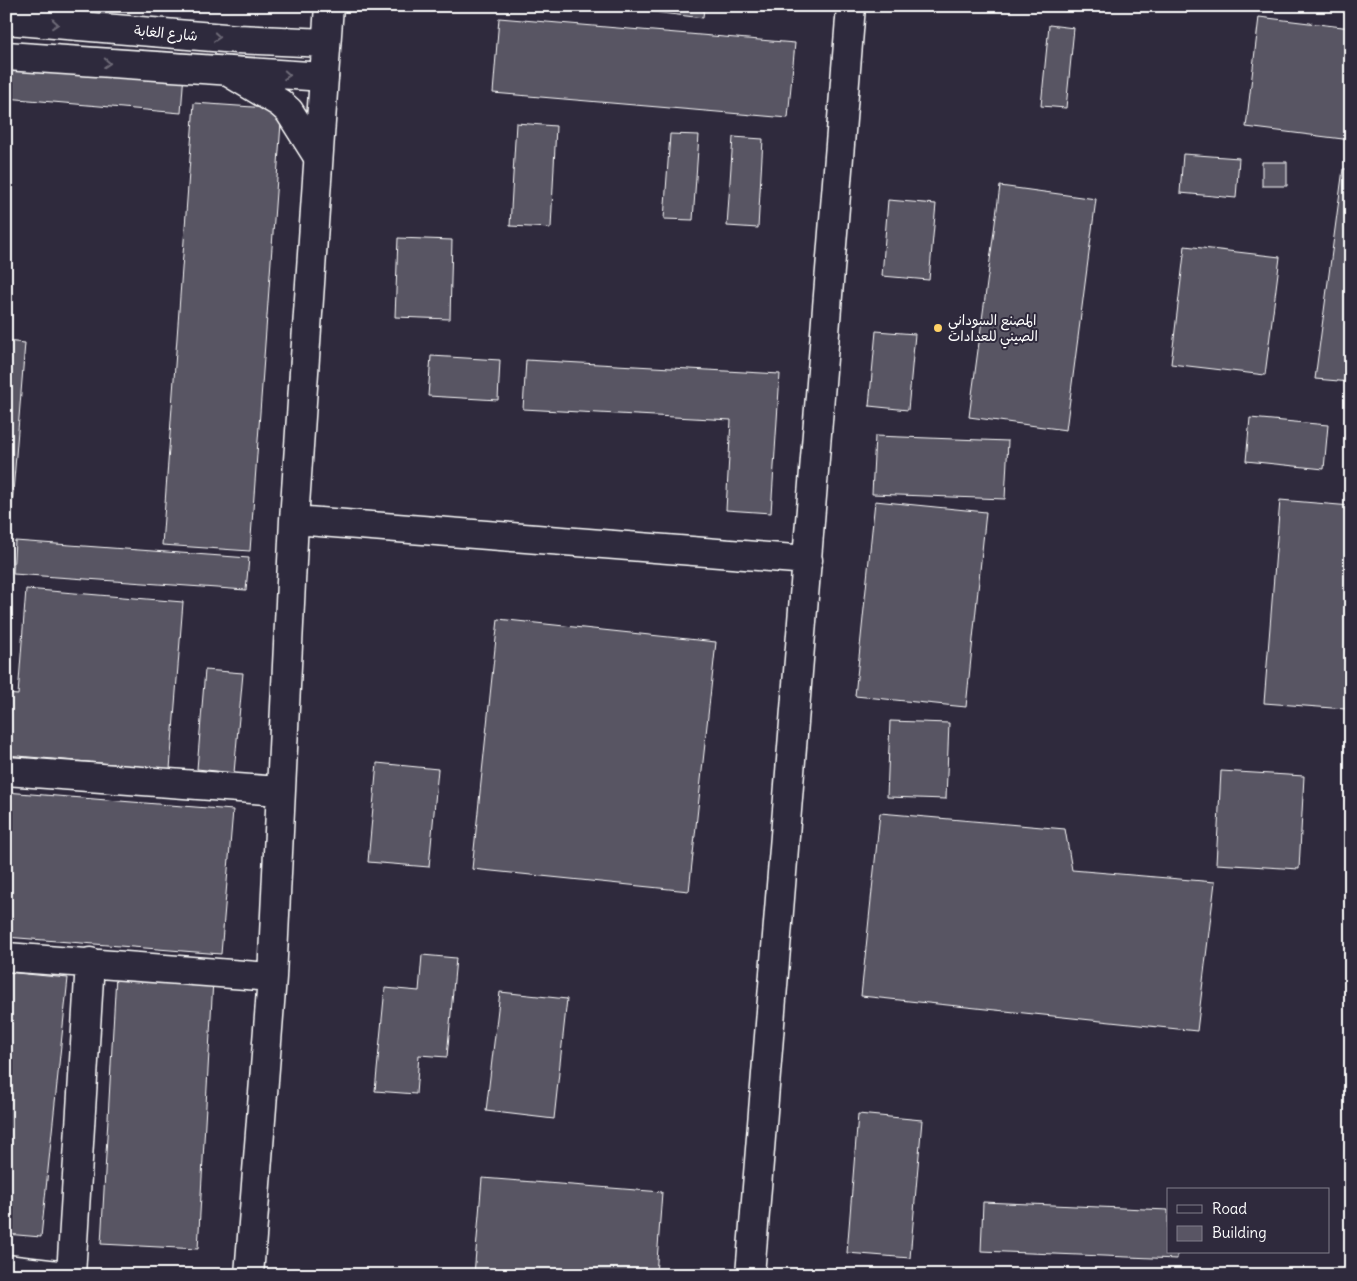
<svg xmlns="http://www.w3.org/2000/svg" width="1357" height="1281" viewBox="0 0 1357 1281" font-family="Delius,'Playpen Sans Arabic',sans-serif">
  <style>
    .building { fill: #595564; stroke: #fff }
    .lines { fill: none; stroke-linecap: round; stroke-linejoin: round }
    .minor-casing { stroke: #fff; stroke-width: 31 }
    .major-casing { stroke: #fff; stroke-width: 31 }
    .minor { stroke: #2f2a3d; stroke-width: 28 }
    .major { stroke: #2f2a3d; stroke-width: 28 }
    .oneway { stroke: #6d6a77 }
    .poi-dot { fill: #ffd166; stroke: #2f2a3d; stroke-width: 2 }
    .labels { text-anchor: middle; stroke-width: 4; stroke-linejoin: round; paint-order: stroke }
    .street-label { font-size: 14px; fill: #fff; stroke: #2f2a3d }
    .poi-label { font-size: 14px; fill: #fff; stroke: #2f2a3d; text-anchor: start }
  </style>
  <rect width="100%" height="100%" fill="#2f2a3d"/>
  <filter id="ink" filterUnits="userSpaceOnUse"><feTurbulence type="fractalNoise" baseFrequency=".02" numOctaves="2"/><feDisplacementMap in="SourceGraphic" scale="10" xChannelSelector="R" yChannelSelector="G"/><feConvolveMatrix kernelMatrix="1 2 1 2 8 2 1 2 1" color-interpolation-filters="sRGB"/></filter>
  <g filter="url(#ink)">
    <path class="building" d="M 603,6 L 704,6 L 703,18 Z
      M 1259,17 L 1351,28 L 1351,140 L 1246,127 Z
      M 499,18 L 795,43 L 788,118 L 493,93 Z
      M 1049,25 L 1074,28 L 1066,108 L 1041,106 Z
      M 8,58 L 184,73 L 181,113 L 6,98 Z
      M 194,103 L 282,109 L 250,551 L 162,545 Z
      M 516,123 L 556,126 L 551,228 L 510,226 Z
      M 670,134 L 699,135 L 693,220 L 664,219 Z
      M 733,137 L 763,139 L 758,228 L 727,226 Z
      M 1183,154 L 1239,158 L 1236,198 L 1180,193 Z
      M 1262,162 L 1287,162 L 1287,186 L 1262,186 Z
      M 1343,169 L 1351,169 L 1351,382 L 1315,379 Z
      M 1000,186 L 1096,199 L 1066,430 L 969,417 Z
      M 888,200 L 936,204 L 929,280 L 882,276 Z
      M 398,238 L 452,240 L 450,319 L 395,317 Z
      M 1185,246 L 1280,257 L 1265,375 L 1171,364 Z
      M 876,331 L 915,334 L 908,410 L 869,406 Z
      M 6,341 L 25,343 L 10,530 L 6,529 Z
      M 431,356 L 500,360 L 498,400 L 428,396 Z
      M 526,360 L 780,374 L 771,513 L 726,510 L 731,420 L 523,409 Z
      M 1250,418 L 1328,425 L 1324,469 L 1246,461 Z
      M 875,436 L 1008,441 L 1005,499 L 872,494 Z
      M 1280,500 L 1351,506 L 1351,650 L 1346,709 L 1264,703 Z
      M 875,501 L 986,512 L 966,707 L 855,696 Z
      M 15,541 L 249,558 L 246,590 L 13,574 Z
      M 26,589 L 183,602 L 170,769 L 6,755 L 6,694 L 18,695 Z
      M 498,619 L 716,642 L 689,891 L 472,869 Z
      M 205,670 L 243,673 L 234,773 L 197,769 Z
      M 890,721 L 949,723 L 946,799 L 887,797 Z
      M 377,763 L 438,769 L 429,867 L 368,862 Z
      M 1221,771 L 1304,776 L 1299,869 L 1216,864 Z
      M 6,792 L 233,810 L 221,954 L 6,937 Z
      M 880,813 L 1065,829 L 1072,870 L 1215,882 L 1197,1031 L 861,996 Z
      M 422,955 L 456,958 L 447,1057 L 419,1055 L 416,1094 L 375,1091 L 385,988 L 419,991 Z
      M 6,972 L 68,978 L 41,1237 L 6,1234 Z
      M 116,975 L 213,980 L 198,1249 L 101,1244 Z
      M 500,992 L 567,999 L 554,1119 L 486,1111 Z
      M 858,1114 L 922,1120 L 910,1258 L 847,1253 Z
      M 482,1178 L 662,1192 L 656,1275 L 474,1275 Z
      M 983,1202 L 1168,1210 L 1168,1252 L 1177,1252 L 1177,1259 L 981,1251 Z"/>
    <g class="lines">
      <g class="minor-casing">
        <path id="minor" d="M 294,520 L 808,560
          M 6,771 L 280,791
          M 6,957 L 272,977
          M 6,1269 L 58,1275
          M 71,1275 L 90,962
          M 249,1275 L 272,977 L 294,520 L 324,77
          M 750,1275 L 851,6"/>
      </g>
      <g class="major-casing">
        <path id="major" d="M 6,20 L 237,39 L 326,43
          M 6,56 L 324,77 L 329,6
          M 230,73 L 280,103 L 289,111 L 318,157"/>
      </g>
      <use href="#minor" class="minor"/>
      <use href="#major" class="major"/>
    </g>
    <defs><path id="oneway-chevron" d="M-2-3.5L2.5 0L-2 3.5" fill="none" stroke-width="1.6" stroke-linecap="round" stroke-linejoin="round" transform="scale(1.25)"/></defs>
    <g class="oneway">
      <use href="#oneway-chevron" transform="translate(55 24) rotate(5)"/>
      <use href="#oneway-chevron" transform="translate(217 37) rotate(5)"/>
      <use href="#oneway-chevron" transform="translate(107 63) rotate(4)"/>
      <use href="#oneway-chevron" transform="translate(287 75) rotate(4)"/>
    </g>
  </g>
  <circle class="poi-dot" cx="938" cy="328" r="5"/>
  <g class="labels">
    <g class="street-label">
      <text transform="translate(166 33) rotate(5)" y="5">شارع الغابة</text>
    </g>
    <g class="poi-label">
      <text x="948" y="325">المصنع السوداني<tspan x="948" dy="16">الصيني للعدادات</tspan></text>
    </g>
  </g>
  <rect width="1357" height="1281" fill="none" stroke="#2f2a3d" stroke-width="25"/>
  <rect x="12" y="12" width="1332" height="1256" fill="none" stroke="#fff" stroke-width="2" filter="url(#ink)"/>
  <rect x="1167" y="1188" width="162" height="65" fill="#2f2a3d" stroke="#827f8b"/>
  <rect x="1177" y="1205" width="25" height="8" fill="#2f2a3d" stroke="#827f8b"/>
  <text x="1212" y="1214" font-size="15" fill="#ffffff">Road</text>
  <rect x="1177" y="1226" width="25" height="15" fill="#595564" stroke="#827f8b"/>
  <text x="1212" y="1238" font-size="15" fill="#ffffff">Building</text>
</svg>
